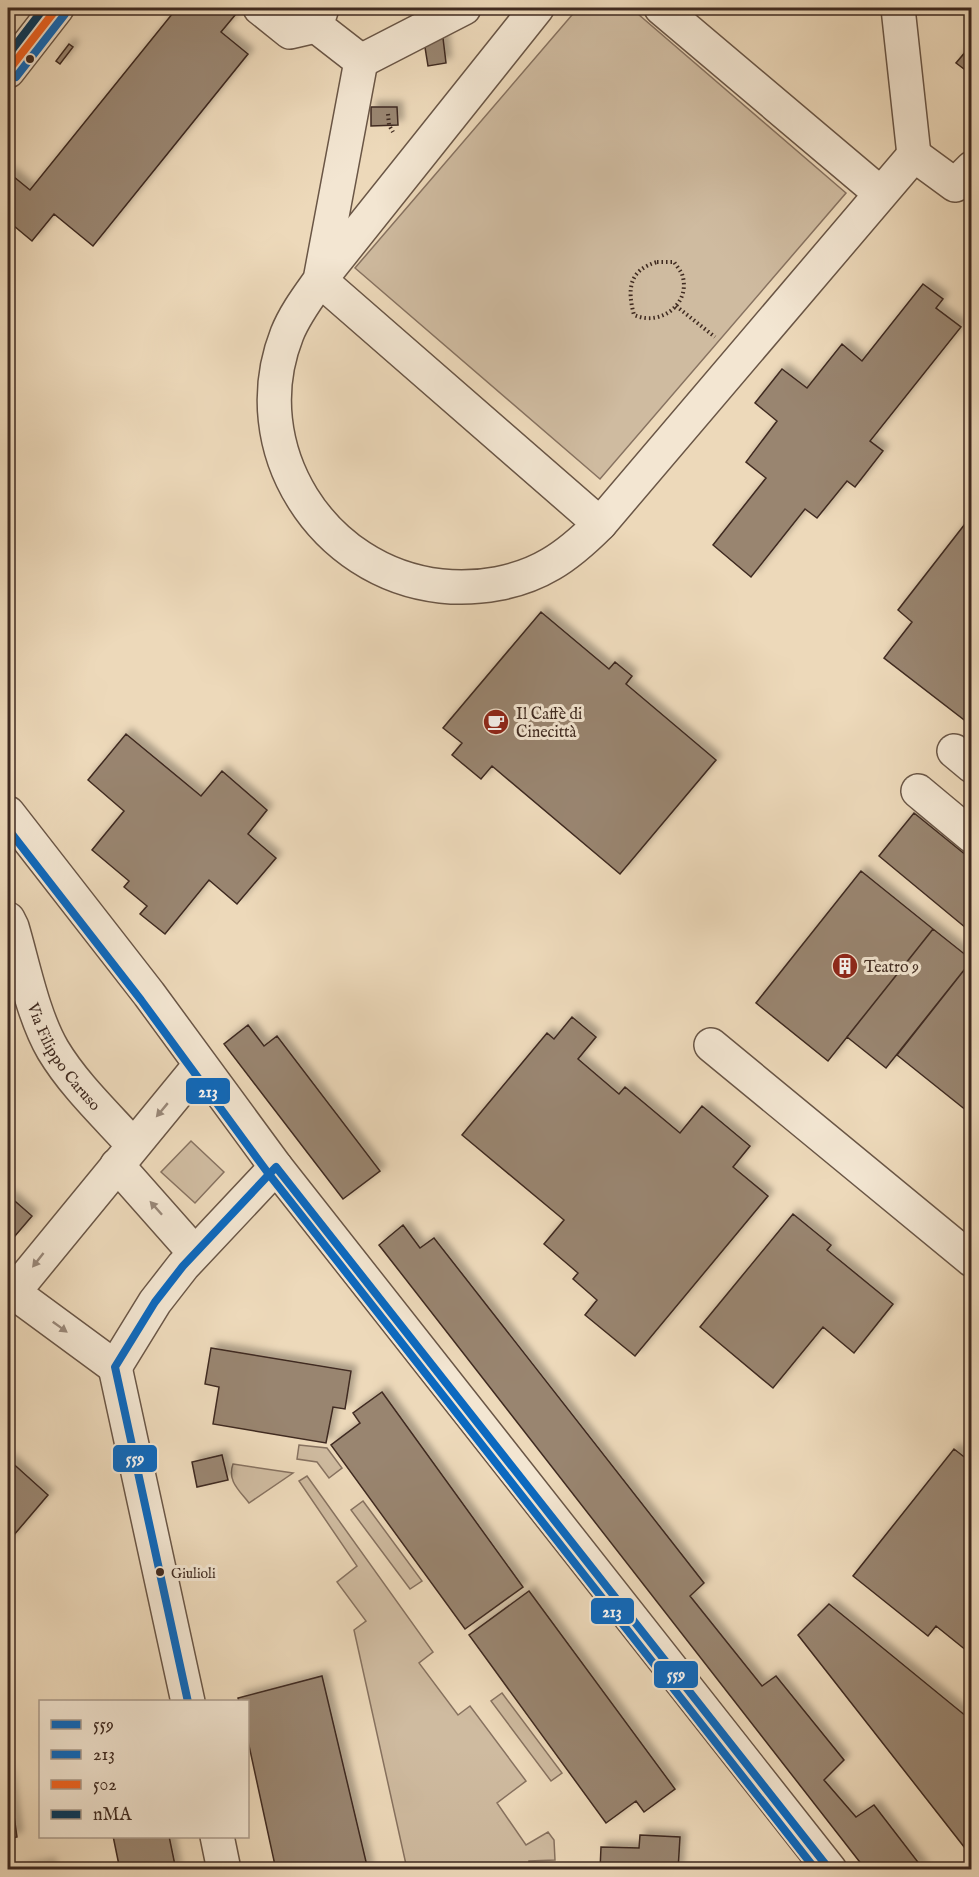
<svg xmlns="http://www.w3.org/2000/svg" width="979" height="1877" viewBox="0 0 979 1877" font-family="'IM FELL English',serif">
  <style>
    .green { fill: #cfbba0; stroke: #877260; stroke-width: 1.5 }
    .building { fill: #998570; stroke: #3f2a20; stroke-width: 1.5; filter: url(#shadow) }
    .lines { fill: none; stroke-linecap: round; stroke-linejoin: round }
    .minor-casing { stroke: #6a5646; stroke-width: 36 }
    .path { stroke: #3f2a20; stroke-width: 4; stroke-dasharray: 1.5 3; stroke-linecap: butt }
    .minor { stroke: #f3e6d2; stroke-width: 33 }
    .bus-1-casing { stroke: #f3e6d2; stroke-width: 12 }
    .bus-2-casing { stroke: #f3e6d2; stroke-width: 12 }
    .bus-3-casing { stroke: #f3e6d2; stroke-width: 12 }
    .bus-4-casing { stroke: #f3e6d2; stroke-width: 12 }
    .bus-1 { stroke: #0c69bf; stroke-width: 8 }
    .bus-2 { stroke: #0c69bf; stroke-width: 8 }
    .bus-3 { stroke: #f26522; stroke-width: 8 }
    .bus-4 { stroke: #00365f; stroke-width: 8 }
    .oneway { fill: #998879 }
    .bus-dot { fill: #3f2a20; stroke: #f3e6d2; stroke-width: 2 }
    .labels { text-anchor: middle; stroke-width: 6; stroke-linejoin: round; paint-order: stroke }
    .bus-label { font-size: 14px; fill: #3f2a20; stroke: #f3e6d2; text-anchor: start }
    .poi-label { font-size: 16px; fill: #3f2a20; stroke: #f3e6d2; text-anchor: start }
    .street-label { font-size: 16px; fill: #3f2a20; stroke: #f3e6d2 }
    .line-badge { stroke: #f3e6d2; stroke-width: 2 }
    .badge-label { font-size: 16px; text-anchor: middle; font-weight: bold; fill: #fff }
  </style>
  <defs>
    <filter id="shadow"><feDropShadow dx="5.5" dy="-5.5" stdDeviation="3" flood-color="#0004"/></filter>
  </defs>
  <rect width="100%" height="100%" fill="#edd9ba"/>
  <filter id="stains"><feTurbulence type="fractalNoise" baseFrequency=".00333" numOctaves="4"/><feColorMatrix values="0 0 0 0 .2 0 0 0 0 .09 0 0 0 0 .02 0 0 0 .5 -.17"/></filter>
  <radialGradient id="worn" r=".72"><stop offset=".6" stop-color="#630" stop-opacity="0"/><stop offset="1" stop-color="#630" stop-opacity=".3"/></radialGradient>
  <path class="green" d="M 578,8 L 631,8 L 846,193 L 600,479 L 355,268 Z
    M 191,1141 L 224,1172 L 195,1203 L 161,1172 Z
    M 299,1445 L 327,1448 L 342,1468 L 329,1478 L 317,1462 L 297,1459 Z
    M 233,1464 L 293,1473 L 249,1503 C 239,1490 227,1481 233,1464 Z
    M 307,1476 L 433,1652 L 419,1663 L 458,1715 L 470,1706 L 526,1781 L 497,1803 L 526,1845 L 548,1832 L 554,1840 L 555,1860 L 529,1861 L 529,1867 L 514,1867 L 513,1869 L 407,1869 L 354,1630 L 366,1621 L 337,1582 L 357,1566 L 299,1481 Z
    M 363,1501 L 422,1581 L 410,1589 L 351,1510 Z
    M 502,1693 L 562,1773 L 551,1781 L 491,1701 Z"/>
  <path class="building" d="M 177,8 L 241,8 L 221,32 L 248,54 L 93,246 L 54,214 L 32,241 L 8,221 L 8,172 L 30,190 Z
    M 443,38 L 446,63 L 428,66 L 424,41 Z
    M 69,44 L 73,47 L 60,64 L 56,61 Z
    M 972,44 L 972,75 L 956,63 Z
    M 371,107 L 397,107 L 398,125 L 371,126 Z
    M 923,284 L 943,299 L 936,308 L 961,327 L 870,441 L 883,451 L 855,487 L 847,481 L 817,518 L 805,509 L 751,577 L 713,545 L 766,478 L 746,462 L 777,421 L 755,403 L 782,369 L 807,388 L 842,344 L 862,361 Z
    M 972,515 L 972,726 L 884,658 L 912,622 L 898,610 Z
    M 541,612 L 609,669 L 615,662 L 632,676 L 626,684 L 716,760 L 620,874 L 492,766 L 481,779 L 452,755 L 462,743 L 443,728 Z
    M 126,734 L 201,796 L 222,771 L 267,810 L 248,834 L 276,858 L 237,904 L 209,880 L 165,934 L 140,914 L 147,906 L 124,887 L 129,881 L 92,850 L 124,811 L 88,780 Z
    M 914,813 L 972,860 L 972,933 L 879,856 Z
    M 861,871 L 933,929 L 828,1061 L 756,1003 Z
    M 933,929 L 972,960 L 886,1068 L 847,1037 Z
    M 972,960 L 972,1115 L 897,1055 Z
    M 572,1017 L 596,1037 L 578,1059 L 619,1094 L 625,1087 L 680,1133 L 702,1106 L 750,1146 L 733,1167 L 768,1196 L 635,1356 L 585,1315 L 597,1300 L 573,1279 L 578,1273 L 544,1244 L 564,1220 L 462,1135 L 547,1033 L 554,1039 Z
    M 248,1025 L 264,1046 L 277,1036 L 380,1171 L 343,1199 L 224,1044 Z
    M 8,1195 L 32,1216 L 15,1236 L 8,1230 Z
    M 793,1214 L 831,1245 L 827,1250 L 893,1304 L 854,1353 L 823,1327 L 773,1388 L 700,1327 Z
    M 403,1225 L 420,1248 L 434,1238 L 704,1583 L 690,1596 L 762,1686 L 776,1676 L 844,1760 L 824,1780 L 856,1817 L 874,1805 L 924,1870 L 866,1870 L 379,1245 Z
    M 211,1348 L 351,1371 L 345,1409 L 333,1407 L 326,1443 L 213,1424 L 219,1387 L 205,1384 Z
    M 382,1392 L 523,1587 L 465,1629 L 331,1445 L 360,1423 L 353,1413 Z
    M 954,1449 L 972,1463 L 972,1655 L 936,1626 L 928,1636 L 853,1576 Z
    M 222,1455 L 228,1480 L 197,1487 L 192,1462 Z
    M 8,1459 L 48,1495 L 8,1542 Z
    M 529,1591 L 675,1789 L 644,1812 L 636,1801 L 606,1823 L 469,1635 Z
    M 829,1604 L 972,1721 L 972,1857 L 798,1635 Z
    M 322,1676 L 368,1870 L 276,1870 L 248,1741 L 248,1702 L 239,1702 L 238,1698 Z
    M 8,1774 L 17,1837 L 8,1839 Z
    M 640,1835 L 680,1837 L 678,1870 L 600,1870 L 601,1847 L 639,1848 Z
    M 113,1836 L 169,1836 L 176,1870 L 120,1870 Z
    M 50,1864 L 51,1870 L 17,1870 Z"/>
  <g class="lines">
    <g class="minor-casing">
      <g id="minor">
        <path d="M 260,8 L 290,32 L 316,26"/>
        <path d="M 322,8 L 316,26 L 361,61 L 320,280 C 308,297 295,314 287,334 C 242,448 322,573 441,586 C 478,590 519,583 551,564 C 570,553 585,539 600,524"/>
        <path d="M 537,8 L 320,280 L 600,524 L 914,155 L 955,185 L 972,168"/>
        <path d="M 661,8 L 880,193"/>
        <path d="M 898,8 L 914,155"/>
        <path d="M 361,61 L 464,8"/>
        <path d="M 8,71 L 57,8"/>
        <path d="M 954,751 L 972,766"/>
        <path d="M 918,791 L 972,836"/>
        <path d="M 8,813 L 149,994 L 276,1167 L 830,1870"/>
        <path id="s1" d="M 8,919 L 12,927 C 23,964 33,1016 53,1050 C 74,1085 106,1115 133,1145"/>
        <path d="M 711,1045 L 972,1260"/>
        <path d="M 117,1165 L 194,1252"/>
        <path d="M 13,1292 L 115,1367"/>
        <path d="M 8,1299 L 200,1065"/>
        <path d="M 115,1367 L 188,1702"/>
        <path d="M 115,1367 L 155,1302 L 183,1266 L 276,1167"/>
        <path d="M 217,1836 L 224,1870"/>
      </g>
    </g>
    <path class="path" d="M 388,114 L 389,125 L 393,132
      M 657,262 L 674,262 C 676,265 680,270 682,274 C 692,303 661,327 634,315 C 627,289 629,270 657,262 Z
      M 676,306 L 715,337"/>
    <use href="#minor" class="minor"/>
    <g class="bus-1-casing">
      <path id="bus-1" d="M 188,1702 L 115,1367 L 155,1302 L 183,1266 L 276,1167 L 830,1870"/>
    </g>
    <g class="bus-2-casing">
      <path id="bus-2" d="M 16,77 L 65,14
        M 8,829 L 141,1000 L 268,1173 L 816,1870"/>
    </g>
    <g class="bus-3-casing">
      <path id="bus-3" d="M 8,71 L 57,8"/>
    </g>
    <g class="bus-4-casing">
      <path id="bus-4" d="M 8,55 L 44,8"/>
    </g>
    <use href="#bus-1" class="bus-1"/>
    <use href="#bus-2" class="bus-2"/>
    <use href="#bus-3" class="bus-3"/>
    <use href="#bus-4" class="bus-4"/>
  </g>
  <defs><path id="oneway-solid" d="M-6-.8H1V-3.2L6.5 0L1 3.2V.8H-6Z" transform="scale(1.5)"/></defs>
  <g class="oneway">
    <use href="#oneway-solid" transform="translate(162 1110) rotate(130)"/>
    <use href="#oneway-solid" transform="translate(156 1208) rotate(-132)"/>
    <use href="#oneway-solid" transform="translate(38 1260) rotate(128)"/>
    <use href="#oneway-solid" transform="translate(60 1327) rotate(36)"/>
  </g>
  <defs>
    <g id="cafe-disc" transform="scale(1.35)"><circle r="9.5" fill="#8f2418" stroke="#f3e6d2"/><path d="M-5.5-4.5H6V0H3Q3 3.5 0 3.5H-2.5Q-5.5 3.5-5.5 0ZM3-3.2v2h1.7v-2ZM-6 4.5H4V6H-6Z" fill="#fff"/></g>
    <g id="building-disc" transform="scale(1.35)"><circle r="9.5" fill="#8f2418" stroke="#f3e6d2"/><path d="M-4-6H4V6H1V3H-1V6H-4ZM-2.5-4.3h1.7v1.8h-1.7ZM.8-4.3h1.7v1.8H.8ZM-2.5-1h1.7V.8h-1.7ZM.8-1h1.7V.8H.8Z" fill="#fff"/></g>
  </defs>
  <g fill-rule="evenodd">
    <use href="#cafe-disc" x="496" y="722"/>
    <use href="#building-disc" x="845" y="966"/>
  </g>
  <g class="bus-dot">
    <circle cx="30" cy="59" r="5"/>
    <circle cx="160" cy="1572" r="5"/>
  </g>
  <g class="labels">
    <g class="bus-label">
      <text x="171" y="1578">Giulioli</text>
    </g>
    <g class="poi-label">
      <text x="516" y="719">Il Caffè di<tspan x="516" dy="18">Cinecittà</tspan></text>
      <text x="864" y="972">Teatro 9</text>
    </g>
    <g class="street-label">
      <text dy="6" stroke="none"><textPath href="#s1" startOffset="150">Via Filippo Caruso</textPath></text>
    </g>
  </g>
  <g class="line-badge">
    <rect x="185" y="1077" width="46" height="28" rx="6" fill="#0c69bf"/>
    <rect x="112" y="1444" width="46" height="29" rx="6" fill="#0c69bf"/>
    <rect x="590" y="1597" width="45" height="28" rx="6" fill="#0c69bf"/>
    <rect x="653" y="1660" width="46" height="29" rx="6" fill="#0c69bf"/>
  </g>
  <g class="badge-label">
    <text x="208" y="1097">213</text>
    <text x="135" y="1464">559</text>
    <text x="612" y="1617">213</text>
    <text x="676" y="1680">559</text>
  </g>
  <rect width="979" height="1877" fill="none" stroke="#edd9ba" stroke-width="30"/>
  <rect x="9" y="9" width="961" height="1859" fill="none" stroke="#3f2a20" stroke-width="3"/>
  <rect x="15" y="15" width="949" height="1847" fill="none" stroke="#3f2a20" stroke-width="1.5"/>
  <rect x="39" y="1700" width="210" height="138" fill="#f3e6d2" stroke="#ab9b8b" stroke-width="1.5"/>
  <rect x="51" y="1720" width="30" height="9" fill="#0c69bf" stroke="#ab9b8b" stroke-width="1.5"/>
  <text x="93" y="1730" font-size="18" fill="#3f2a20">559</text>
  <rect x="51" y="1750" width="30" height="9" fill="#0c69bf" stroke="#ab9b8b" stroke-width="1.5"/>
  <text x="93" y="1760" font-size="18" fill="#3f2a20">213</text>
  <rect x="51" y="1780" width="30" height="9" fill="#f26522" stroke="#ab9b8b" stroke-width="1.5"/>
  <text x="93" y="1790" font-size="18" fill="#3f2a20">502</text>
  <rect x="51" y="1810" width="30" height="9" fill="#00365f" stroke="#ab9b8b" stroke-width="1.5"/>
  <text x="93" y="1820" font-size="18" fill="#3f2a20">nMA</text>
  <rect width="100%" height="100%" filter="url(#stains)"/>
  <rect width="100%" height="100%" fill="url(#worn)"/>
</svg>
